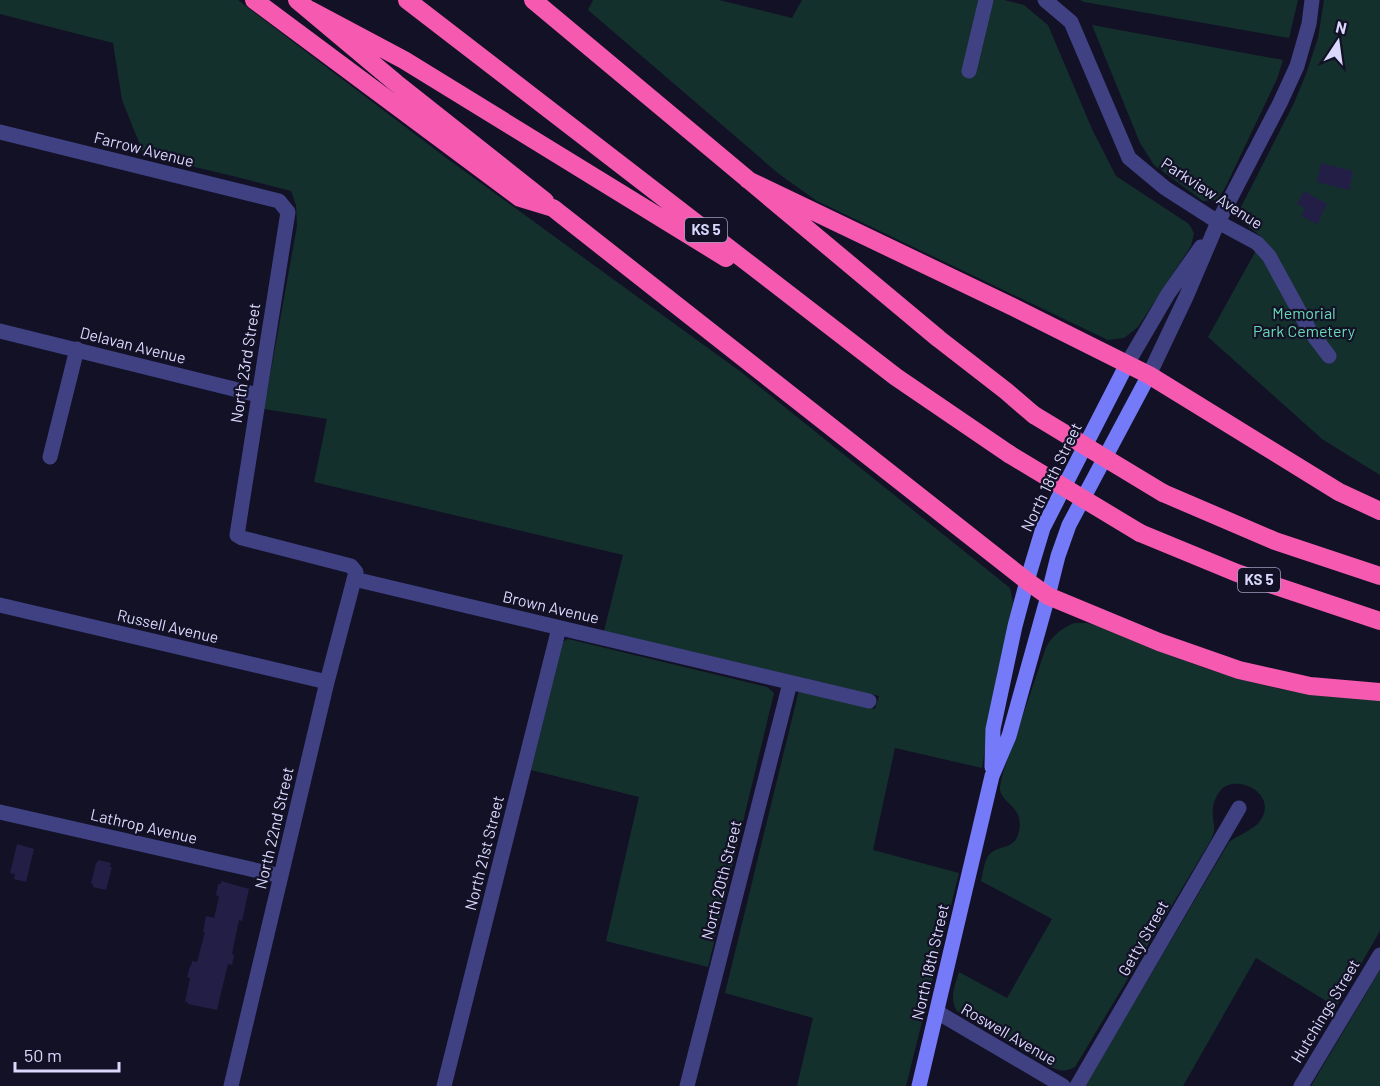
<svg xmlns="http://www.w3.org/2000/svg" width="1380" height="1086" viewBox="0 0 1380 1086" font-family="Barlow,sans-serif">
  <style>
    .green { fill: #14302d }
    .building { fill: #231e46 }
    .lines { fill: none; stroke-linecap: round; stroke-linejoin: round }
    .street { stroke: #3f4183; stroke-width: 15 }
    .secondary { stroke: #757af8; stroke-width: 15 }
    .highway { stroke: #f65ab0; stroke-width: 18 }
    .highway-bridge { stroke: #f65ab0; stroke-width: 18 }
    .labels { text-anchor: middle; stroke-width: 4.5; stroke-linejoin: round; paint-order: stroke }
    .shield { fill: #131126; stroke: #9e9cbc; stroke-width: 1.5 }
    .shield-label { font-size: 15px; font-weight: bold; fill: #dad8fd }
    .street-label { font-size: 16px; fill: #dad8fd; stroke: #131126 }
    .park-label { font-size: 16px; fill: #67dab5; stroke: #131126 }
  </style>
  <rect width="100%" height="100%" fill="#131126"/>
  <path class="green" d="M 0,0 L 238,0 L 449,160 L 741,372 L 1010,588 L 1013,603 L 1010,622 L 997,674 L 982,768 L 895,748 L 873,850 L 959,873 L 906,1086 L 797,1086 L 813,1018 L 725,993 L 799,690 L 875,709 L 879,696 L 604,631 L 623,555 L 314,482 L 327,419 L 264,409 L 297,226 L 296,205 L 291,191 L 237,177 L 144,155 L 122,100 L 113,43 L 0,14 Z
    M 593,0 L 719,0 L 792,18 L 802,0 L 1004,0 L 1024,5 L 1048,25 L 1092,129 L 1116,176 L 1189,224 L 1194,233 L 1191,246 L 1138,327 L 1124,338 L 1108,340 L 817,201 L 779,174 L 588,10 Z
    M 1080,0 L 1298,0 L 1289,38 L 1084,2 Z
    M 1324,0 L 1380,0 L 1380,475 L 1322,439 L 1208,337 L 1263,238 L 1240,220 L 1240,209 L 1294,103 L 1306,74 L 1318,38 Z
    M 1092,25 L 1283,60 L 1277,79 L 1225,188 L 1217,200 L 1203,201 L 1154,165 L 1140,143 Z
    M 1074,623 L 1087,623 L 1102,627 C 1160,652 1218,676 1280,689 C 1313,695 1347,697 1380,700 L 1380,931 L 1336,1007 L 1256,958 L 1183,1086 L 1085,1086 L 1229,842 C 1238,835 1255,829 1260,821 C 1280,793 1234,772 1220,791 C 1214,799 1212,807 1213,817 C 1213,822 1215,827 1214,831 C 1214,834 1212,837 1211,840 L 1075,1067 C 1063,1073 1059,1071 1047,1065 L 957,1011 C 949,998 955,985 959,972 L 1007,998 L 1052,919 L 981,881 C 983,873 984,861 989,855 C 997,845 1013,850 1018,835 C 1027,805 999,804 1000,787 C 1002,771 1010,754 1015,739 C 1025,708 1036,678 1046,647 C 1053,635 1061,629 1074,623 Z
    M 568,639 L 767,687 L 774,693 L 708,967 L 606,941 L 639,797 L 531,770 L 563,642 Z
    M 1380,970 L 1380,1086 L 1311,1086 Z"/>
  <path class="building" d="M 1321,163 L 1353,171 L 1349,190 L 1317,182 Z
    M 1304,191 L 1327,204 L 1317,224 L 1301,216 L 1305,208 L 1297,204 Z
    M 17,844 L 34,849 L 26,882 L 14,879 L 15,874 L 10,873 Z
    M 98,860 L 111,863 L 110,867 L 112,867 L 106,890 L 93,887 L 93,884 L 91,883 L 96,863 L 97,863 Z
    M 221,881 L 249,889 L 242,921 L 239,920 L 232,954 L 234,955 L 232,965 L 228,964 L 217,1010 L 188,1004 L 188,1002 L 185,1002 L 190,978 L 187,977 L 190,966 L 191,966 L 192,961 L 197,962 L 205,932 L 203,932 L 206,916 L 214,918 L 219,897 L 218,896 L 216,895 L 218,884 L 221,884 Z"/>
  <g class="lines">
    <path class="street" d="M 1045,0 L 1071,22 L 1129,158 L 1165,188 L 1218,222 L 1257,243 L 1269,256 L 1310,331 L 1329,356
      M 969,71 L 986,0
      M 0,132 L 279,201 L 288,212 L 237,535 L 242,538 L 351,566 L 356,572 L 327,682 L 231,1086
      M 0,331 L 258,395
      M 1127,364 L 1168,294 L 1201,247
      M 1149,375 L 1186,297 L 1218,222 L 1280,103 L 1297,66 L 1309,24 L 1312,0
      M 50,457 L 77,349
      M 354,579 L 869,701
      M 0,605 L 327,682
      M 0,812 L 281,876
      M 937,1012 L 1063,1086
      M 444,1086 L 559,628
      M 687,1086 L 790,683
      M 1077,1086 L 1239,808
      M 1301,1086 L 1380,955"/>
    <path class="secondary" d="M 992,767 L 993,729 L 1015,626 L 1027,581 L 1043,528 L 1127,364
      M 919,1086 L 992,776 L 1009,736 L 1048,596 L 1058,556 L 1069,525 L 1149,375"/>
    <path class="highway" d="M 254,0 L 520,198 L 553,208 L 1027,581 L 1048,596 L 1159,642 L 1239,670 L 1310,686 L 1380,692
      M 297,0 L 396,83 L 545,201
      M 407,0 L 896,377 L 1009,454
      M 533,0 L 939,339 L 1006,391 L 1034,415
      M 310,10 L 404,60 L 726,258
      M 748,180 L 1015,308 L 1149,375 L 1339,492 L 1380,511
      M 1163,493 L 1275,541 L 1380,576
      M 1140,533 L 1237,573 L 1380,621"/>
    <path class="highway-bridge" d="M 1034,415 L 1163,493
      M 1009,454 L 1140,533"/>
  </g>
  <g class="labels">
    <g class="shield">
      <rect x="685" y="218" width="42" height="24" rx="4.5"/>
      <rect x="1238" y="568" width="42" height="24" rx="4.5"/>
    </g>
    <g class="shield-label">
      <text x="706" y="235">KS 5</text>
      <text x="1259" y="585">KS 5</text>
    </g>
    <g class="street-label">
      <text transform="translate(144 149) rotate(14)" y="6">Farrow Avenue</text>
      <text transform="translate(1212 193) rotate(33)" y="6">Parkview Avenue</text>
      <text transform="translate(133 345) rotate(14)" y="6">Delavan Avenue</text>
      <text transform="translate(245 363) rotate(-81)" y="6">North 23rd Street</text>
      <text transform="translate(1051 477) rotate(-64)" y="6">North 18th Street</text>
      <text transform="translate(551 607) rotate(13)" y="6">Brown Avenue</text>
      <text transform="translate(168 626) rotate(13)" y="6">Russell Avenue</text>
      <text transform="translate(144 826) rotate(13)" y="6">Lathrop Avenue</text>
      <text transform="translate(274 828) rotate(-77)" y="6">North 22nd Street</text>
      <text transform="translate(484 853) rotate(-76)" y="6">North 21st Street</text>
      <text transform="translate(721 880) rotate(-76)" y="6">North 20th Street</text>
      <text transform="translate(1143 938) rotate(-60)" y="6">Getty Street</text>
      <text transform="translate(930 962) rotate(-77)" y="6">North 18th Street</text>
      <text transform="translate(1325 1011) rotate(-59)" y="6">Hutchings Street</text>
      <text transform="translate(1009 1034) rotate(30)" y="6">Roswell Avenue</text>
    </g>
    <g class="park-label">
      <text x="1304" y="319">Memorial<tspan x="1304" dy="18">Park Cemetery</tspan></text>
    </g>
  </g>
  <g transform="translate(1338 42) rotate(13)" stroke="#131126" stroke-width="4.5" paint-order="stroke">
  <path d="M0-4.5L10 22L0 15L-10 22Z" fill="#dad8fd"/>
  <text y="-9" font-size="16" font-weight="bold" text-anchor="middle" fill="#dad8fd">N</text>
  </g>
  <path d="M15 1062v9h104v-9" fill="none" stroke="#dad8fd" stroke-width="3"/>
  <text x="24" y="1062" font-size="18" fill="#dad8fd" stroke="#131126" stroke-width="4.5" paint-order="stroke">50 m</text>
</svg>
